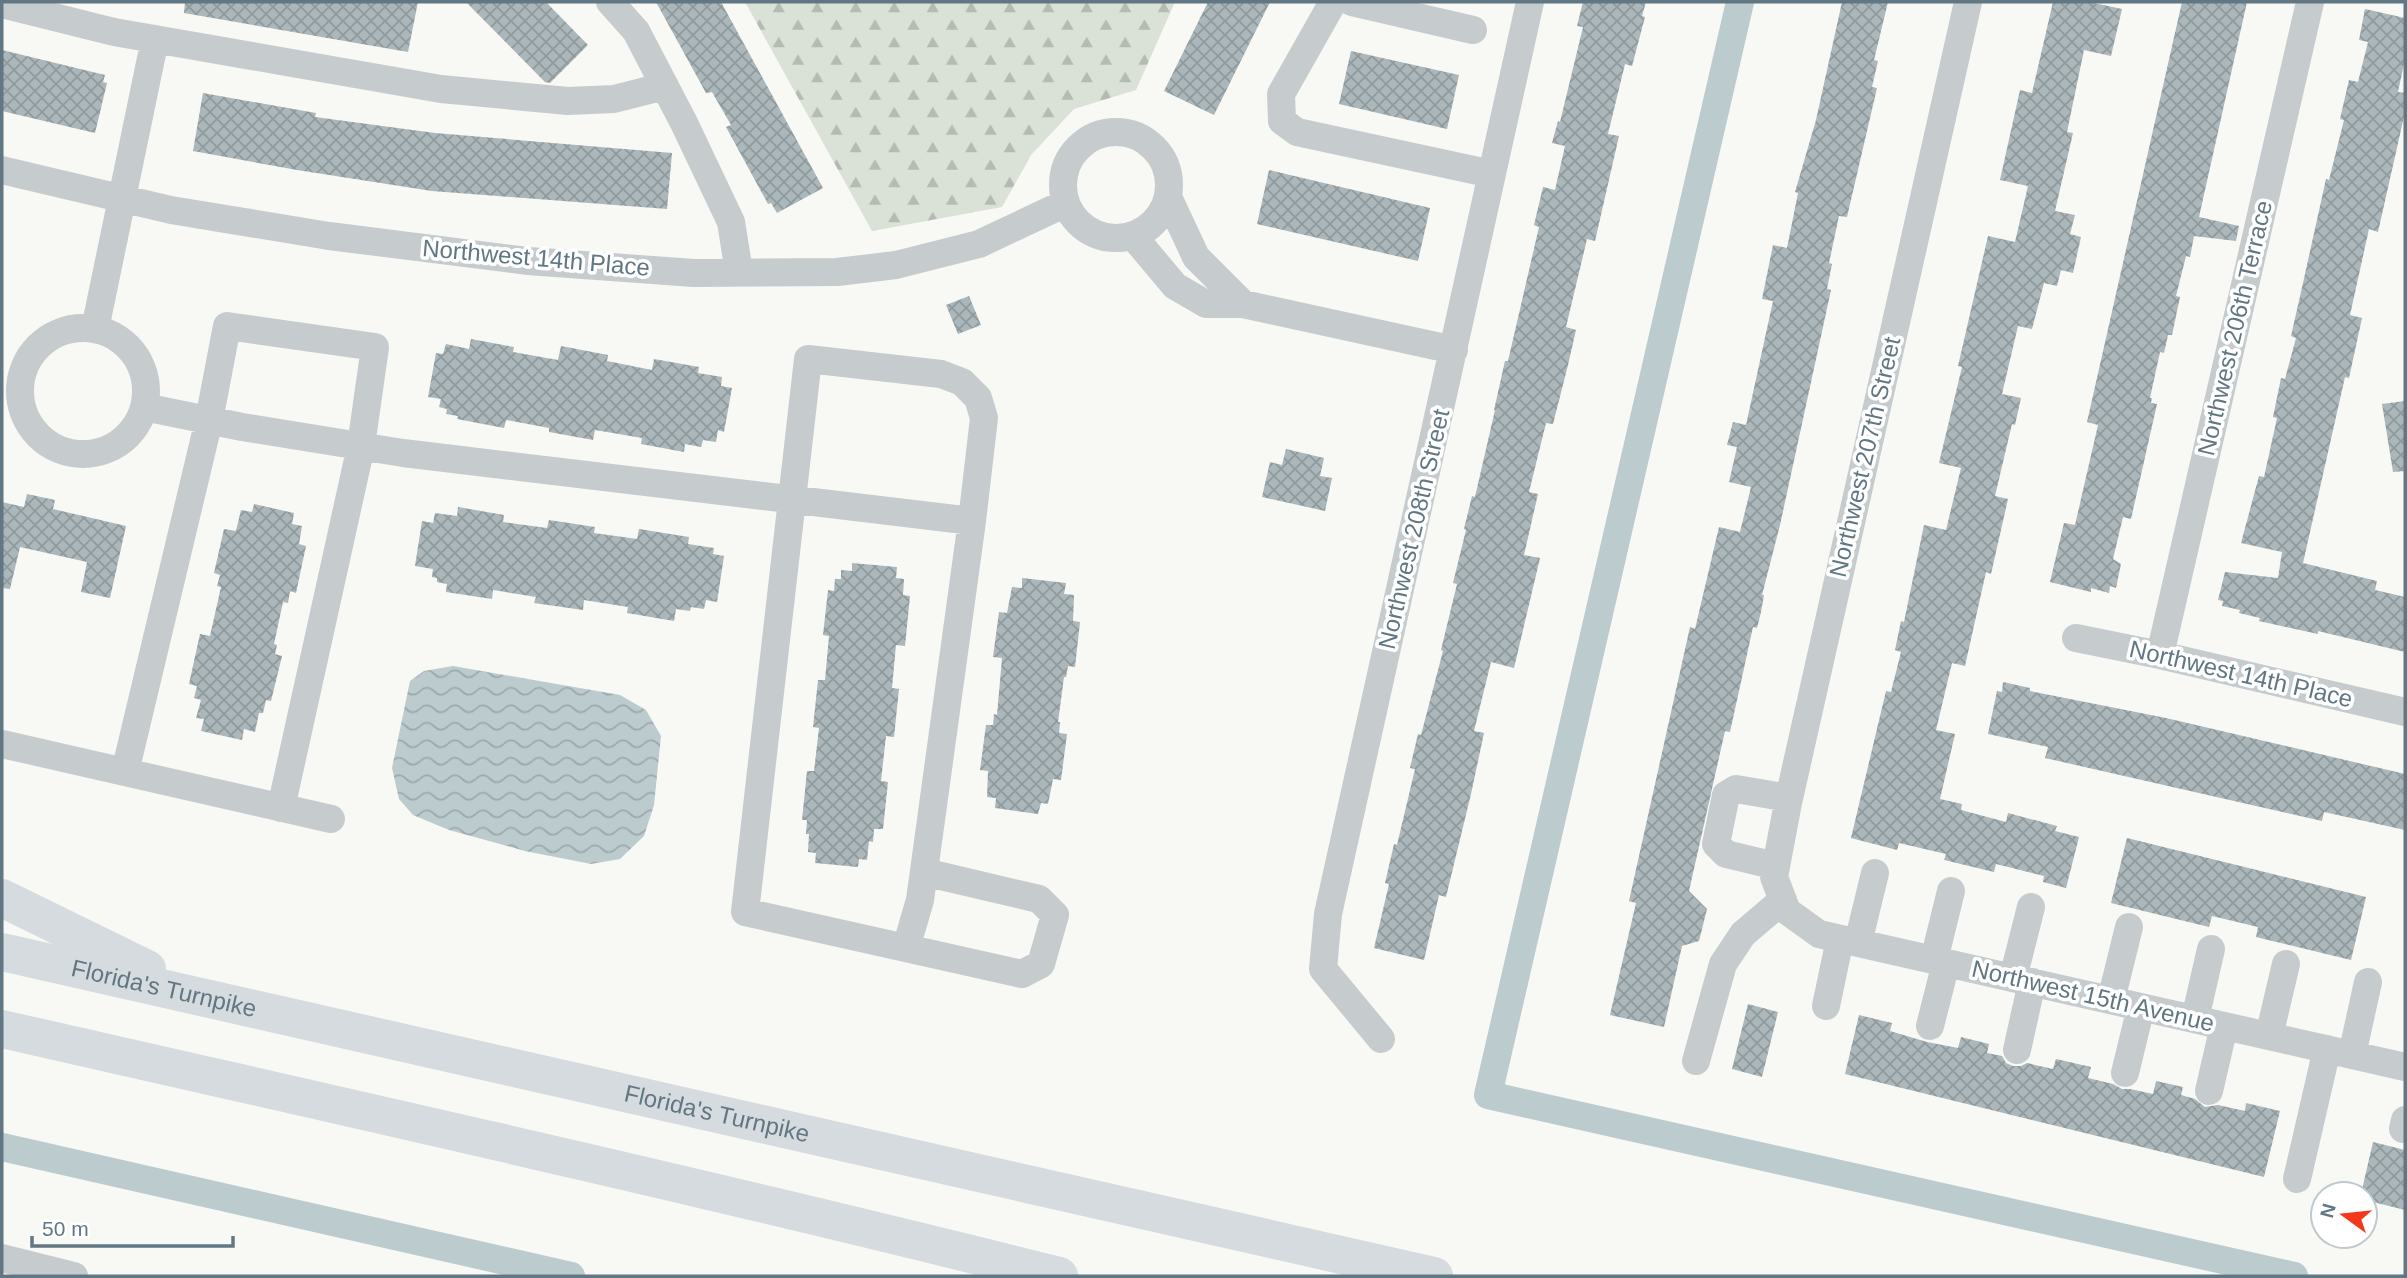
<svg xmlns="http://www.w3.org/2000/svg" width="2407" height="1278" viewBox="0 0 2407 1278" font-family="Helvetica,sans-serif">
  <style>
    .forest { fill: url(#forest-firs) }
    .water { fill: url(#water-waves) }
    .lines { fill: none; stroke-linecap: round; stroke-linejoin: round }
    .canal { stroke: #bccbce; stroke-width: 28 }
    .building { fill: url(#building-cross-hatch) }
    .minor { stroke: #c6cbce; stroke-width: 28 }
    .highway { stroke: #d5dbde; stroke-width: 38 }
    .labels { text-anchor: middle; stroke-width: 7; stroke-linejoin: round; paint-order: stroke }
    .street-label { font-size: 24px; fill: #617783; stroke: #fff }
  </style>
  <defs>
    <pattern id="forest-firs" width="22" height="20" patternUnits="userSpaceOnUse" patternTransform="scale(1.75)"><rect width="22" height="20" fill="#dae1d6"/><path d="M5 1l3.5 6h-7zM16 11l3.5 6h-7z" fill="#b4bbb3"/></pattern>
    <pattern id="water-waves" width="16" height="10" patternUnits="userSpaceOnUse" patternTransform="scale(1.75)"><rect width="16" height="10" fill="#bccbce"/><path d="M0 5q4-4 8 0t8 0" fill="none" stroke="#9caaad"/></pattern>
    <pattern id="building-cross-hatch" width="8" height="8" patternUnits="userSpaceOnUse" patternTransform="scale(1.75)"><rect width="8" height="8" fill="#acb7bb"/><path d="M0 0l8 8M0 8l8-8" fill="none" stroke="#8f9a9d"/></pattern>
  </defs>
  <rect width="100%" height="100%" fill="#f8f8f5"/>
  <path class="forest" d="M 745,2 L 1175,2 L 1136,90 L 1074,109 L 1031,155 L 1002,207 L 872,231 Z"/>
  <path class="water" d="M 453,666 L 620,695 L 646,710 L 661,736 L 654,805 L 644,836 L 620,859 L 591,864 L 525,851 L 449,830 L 413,815 L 399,799 L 392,768 L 410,681 L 424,671 Z"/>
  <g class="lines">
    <path class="canal" d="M 1740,2 L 1488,1095 L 2294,1276
      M 2,1147 L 571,1276"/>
  </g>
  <path class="building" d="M 185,2 L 418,2 L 408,52 L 184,13 Z
    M 466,2 L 546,2 L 588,45 L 550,83 L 545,82 Z
    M 656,2 L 721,2 L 823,188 L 777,213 L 771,203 L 768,204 L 726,127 L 731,125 L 712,92 L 706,93 Z
    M 1208,2 L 1270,2 L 1214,115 L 1164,91 Z
    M 1583,2 L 1646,2 L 1642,16 L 1645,17 L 1632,66 L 1625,64 L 1608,134 L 1619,136 L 1595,241 L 1587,239 L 1566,327 L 1576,330 L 1568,365 L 1553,424 L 1546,423 L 1529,492 L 1538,494 L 1524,555 L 1540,558 L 1514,668 L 1491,662 L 1474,731 L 1484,733 L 1471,794 L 1446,897 L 1439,895 L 1424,960 L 1374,948 L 1389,884 L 1385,883 L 1394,844 L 1397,845 L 1415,769 L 1410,768 L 1418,734 L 1421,735 L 1443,651 L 1441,650 L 1457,584 L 1453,583 L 1466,530 L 1464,529 L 1472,496 L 1475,497 L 1495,410 L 1494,410 L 1505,361 L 1508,361 L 1539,227 L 1534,225 L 1543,187 L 1555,190 L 1565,146 L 1552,143 L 1558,121 L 1560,122 L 1583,27 L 1577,26 Z
    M 1842,2 L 1888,2 L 1874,60 L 1878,61 L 1872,87 L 1877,88 L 1847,217 L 1839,216 L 1829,263 L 1832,264 L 1827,289 L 1831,290 L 1780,525 L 1762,595 L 1764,595 L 1761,612 L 1757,628 L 1753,627 L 1730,732 L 1725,731 L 1689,891 L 1707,909 L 1699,941 L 1682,946 L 1664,1027 L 1610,1015 L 1636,903 L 1629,901 L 1690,627 L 1695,629 L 1719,527 L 1740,532 L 1751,487 L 1729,482 L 1737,447 L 1727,445 L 1733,422 L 1746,425 L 1773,301 L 1762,299 L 1773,245 L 1787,248 L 1798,193 L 1795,192 L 1816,120 Z
    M 2053,2 L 2089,2 L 2122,9 L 2111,56 L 2084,50 L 2067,132 L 2073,133 L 2055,211 L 2075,215 L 2070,234 L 2081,237 L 2073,273 L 2061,270 L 2057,286 L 2044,283 L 2032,329 L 2018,326 L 2002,394 L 2021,398 L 2015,425 L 2012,424 L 1995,496 L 2008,499 L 1991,574 L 1986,572 L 1965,666 L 1952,663 L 1936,730 L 1955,734 L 1940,799 L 1962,804 L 1961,810 L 2006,822 L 2008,813 L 2057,826 L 2055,831 L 2079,837 L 2066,888 L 2043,882 L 2044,876 L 1996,864 L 1994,872 L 1944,860 L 1946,854 L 1899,843 L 1897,850 L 1851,838 L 1886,691 L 1891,692 L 1901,652 L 1895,650 L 1901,621 L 1904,622 L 1924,525 L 1946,530 L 1961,468 L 1939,463 L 1962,367 L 1958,366 L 1988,236 L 2015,242 L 2028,186 L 2000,180 L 2020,90 L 2032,93 Z
    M 2182,2 L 2247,2 L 2199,217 L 2239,226 L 2236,241 L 2194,236 L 2190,257 L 2186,256 L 2176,296 L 2180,297 L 2172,335 L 2168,335 L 2164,353 L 2160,352 L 2150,398 L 2152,398 L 2151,403 L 2157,404 L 2131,519 L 2123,517 L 2113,559 L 2121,564 L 2116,588 L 2110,586 L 2109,593 L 2091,588 L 2091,592 L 2050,582 L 2064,523 L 2075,525 L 2098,425 L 2087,422 Z
    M 2365,9 L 2405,18 L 2405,59 L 2398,92 L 2405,93 L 2405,112 L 2378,232 L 2369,229 L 2350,315 L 2362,318 L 2349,378 L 2345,377 L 2303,563 L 2377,581 L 2375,590 L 2405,597 L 2405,652 L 2318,631 L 2318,634 L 2259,621 L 2260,618 L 2239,613 L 2240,610 L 2222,606 L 2223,601 L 2218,600 L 2225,572 L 2278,578 L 2282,552 L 2241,543 L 2259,476 L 2264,477 L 2277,418 L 2273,417 L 2281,378 L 2285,379 L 2296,338 L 2291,336 L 2301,292 L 2326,179 L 2329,180 L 2344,120 L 2340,119 L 2349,80 L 2358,82 L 2368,42 L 2359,40 Z
    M 2,50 L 105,75 L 103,82 L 107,83 L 95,133 L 2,111 Z
    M 1351,51 L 1459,75 L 1447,129 L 1339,104 Z
    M 203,93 L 316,113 L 315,117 L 435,133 L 672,153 L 667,209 L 432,191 L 297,170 L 193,151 Z
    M 1269,170 L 1430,208 L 1418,261 L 1257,224 Z
    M 969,296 L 981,325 L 958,334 L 946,305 Z
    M 471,339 L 514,347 L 513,352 L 558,360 L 561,346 L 608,355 L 607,361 L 652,370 L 654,359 L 699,367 L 698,373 L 722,377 L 721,386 L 732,388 L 724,432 L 718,430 L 716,442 L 703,440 L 701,447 L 685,444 L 684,452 L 641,444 L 642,438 L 595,430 L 593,440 L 549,432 L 549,428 L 506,420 L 504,428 L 457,419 L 458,416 L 446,414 L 447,409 L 439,407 L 441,399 L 428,397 L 436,353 L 443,354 L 446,344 L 469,349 Z
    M 2405,401 L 2405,471 L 2393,472 L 2382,404 Z
    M 1286,449 L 1324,458 L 1320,476 L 1332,478 L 1325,511 L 1262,497 L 1270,462 L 1282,465 Z
    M 27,494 L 55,500 L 53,509 L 126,526 L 110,598 L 81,592 L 87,562 L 20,547 L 10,589 L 2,588 L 2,502 L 24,507 Z
    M 254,504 L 294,513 L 292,524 L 302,526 L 299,544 L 306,546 L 296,593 L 290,591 L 288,603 L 283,602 L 274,644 L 277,645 L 275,654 L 282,656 L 271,701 L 266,700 L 263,713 L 259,713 L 255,732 L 244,729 L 242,740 L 201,731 L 204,719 L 196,718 L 201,700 L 194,698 L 197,686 L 189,684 L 200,634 L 210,636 L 221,587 L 217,586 L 220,575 L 214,573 L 224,529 L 236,531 L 241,510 L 252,512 Z
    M 458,507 L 504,515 L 503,522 L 547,528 L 549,520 L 595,527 L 594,533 L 637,539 L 639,529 L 689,537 L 688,544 L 714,548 L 713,554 L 724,556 L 717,602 L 706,600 L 704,609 L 691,607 L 690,611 L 676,609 L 674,621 L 627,613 L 628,607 L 584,600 L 583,610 L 534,603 L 536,597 L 493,590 L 492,599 L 446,592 L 447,584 L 437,582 L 437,578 L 432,577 L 433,569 L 415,566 L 422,521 L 433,523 L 435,513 L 457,516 Z
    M 852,563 L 897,567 L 896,578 L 904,579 L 903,595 L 910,596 L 905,646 L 896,645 L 892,688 L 899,689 L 894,737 L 886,736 L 881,781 L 888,782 L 883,829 L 874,829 L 873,842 L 869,841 L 867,860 L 859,859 L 858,867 L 815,863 L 816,853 L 808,852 L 809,834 L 806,834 L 807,820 L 802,820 L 807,771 L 814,771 L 819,728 L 813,727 L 818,680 L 825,680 L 829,636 L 823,635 L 828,590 L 834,591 L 835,579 L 841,579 L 841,570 L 852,571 Z
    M 1022,578 L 1066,583 L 1064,594 L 1074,595 L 1073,621 L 1080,622 L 1075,667 L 1068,666 L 1066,677 L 1064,677 L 1058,722 L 1060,722 L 1059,733 L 1067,734 L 1061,780 L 1053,779 L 1048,804 L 1041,803 L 1038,814 L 995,808 L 996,798 L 987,797 L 988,771 L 980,770 L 986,725 L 993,725 L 994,714 L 997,715 L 1002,658 L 993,657 L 999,612 L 1007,613 L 1012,587 L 1022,588 Z
    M 2003,682 L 2030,688 L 2030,691 L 2166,718 L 2405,774 L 2405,830 L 2324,812 L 2322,821 L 2045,758 L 2048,747 L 1988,734 L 1997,691 L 2002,692 Z
    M 2127,838 L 2366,897 L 2351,960 L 2256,937 L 2258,927 L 2212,916 L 2209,927 L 2111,903 Z
    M 1748,1004 L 1778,1012 L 1762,1077 L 1732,1069 Z
    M 1859,1015 L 1892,1023 L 1890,1031 L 1927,1042 L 1958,1048 L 1961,1037 L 1989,1044 L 1987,1053 L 2002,1056 L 2006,1063 L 2013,1066 L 2021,1066 L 2027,1063 L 2053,1069 L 2056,1059 L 2091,1067 L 2088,1078 L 2113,1084 L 2122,1089 L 2130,1089 L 2153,1094 L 2156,1081 L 2183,1087 L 2181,1095 L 2195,1099 L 2205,1107 L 2218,1105 L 2245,1111 L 2246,1103 L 2280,1111 L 2264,1177 L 1845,1074 Z
    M 2373,1142 L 2405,1150 L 2405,1210 L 2365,1200 L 2365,1194 L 2361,1194 Z"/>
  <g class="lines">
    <path class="minor" d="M 610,2 L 636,31 L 684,123 L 731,222 L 739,272
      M 1333,2 L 1281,94 L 1282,121 L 1297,132 L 1492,174
      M 1352,2 L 1473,30
      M 1968,2 L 1788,803 L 1774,877 L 1787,911 L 1819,934 L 2405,1067
      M 2,4 L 114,32 L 441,89 L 568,101 L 614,99 L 665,86
      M1063 185a53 53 0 1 1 106 0a53 53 0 1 1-106 0Z
      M 2,170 L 171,210 L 329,236 L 528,261 L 694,273 L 837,272 L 896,265 L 979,244 L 1066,203
      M 1168,197 L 1196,257 L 1243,304
      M 1133,236 L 1175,286 L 1206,304 L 1243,304 L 1454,350
      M20 391a63 63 0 1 1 126 0a63 63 0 1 1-126 0Z
      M 95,329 L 155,39
      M 144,407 L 242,427 L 403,453 L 972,521
      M 2076,638 L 2160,655 L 2405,712
      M 2160,655 L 2310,2
      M 2,744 L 331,819
      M 125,772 L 209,420 L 227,326 L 375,347 L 361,446 L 281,808
      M 1776,866 L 1726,854 L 1716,844 L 1726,795 L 1736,789 L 1789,798
      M 1858,943 L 1875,873
      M 906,948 L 920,900 L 972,521 L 984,418 L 978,398 L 962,382 L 941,374 L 808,359 L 745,912 L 1022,974 L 1041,964 L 1055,915 L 1039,899 L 924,872
      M 1934,960 L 1951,891
      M 2013,978 L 2031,907
      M 2111,1000 L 2129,927
      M 1826,1006 L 1840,939
      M 2195,1019 L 2211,949
      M 1930,1026 L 1946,963
      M 2269,1036 L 2286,964
      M 1381,1039 L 1323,969 L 1328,914 L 1530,2
      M 2017,1050 L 2032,982
      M 2352,1055 L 2368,982
      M 1696,1061 L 1723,964 L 1743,934 L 1783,900
      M 2125,1073 L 2141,1007
      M 2209,1091 L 2224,1026
      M 2403,1129 L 2405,1120
      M 2297,1179 L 2327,1049
      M 2,1258 L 74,1276"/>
    <g class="highway">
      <path d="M 2,898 L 147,969"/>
      <path id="s1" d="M 2,952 L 1434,1276"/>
      <path d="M 2,1029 C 355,1109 708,1188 1059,1276"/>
    </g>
  </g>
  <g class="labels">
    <g class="street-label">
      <text transform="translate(536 258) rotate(5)" y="8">Northwest 14th Place</text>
      <text transform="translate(2235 328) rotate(-77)" y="8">Northwest 206th Terrace</text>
      <text transform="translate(1865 457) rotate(-77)" y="8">Northwest 207th Street</text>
      <text transform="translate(1414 529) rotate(-77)" y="8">Northwest 208th Street</text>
      <text transform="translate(2241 674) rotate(13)" y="8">Northwest 14th Place</text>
      <text dy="8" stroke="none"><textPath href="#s1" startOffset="166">Florida's Turnpike</textPath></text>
      <text transform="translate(2093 996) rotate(13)" y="8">Northwest 15th Avenue</text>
      <text dy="8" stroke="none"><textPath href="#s1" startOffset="733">Florida's Turnpike</textPath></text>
    </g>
  </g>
  <rect width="2407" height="1278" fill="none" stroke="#617783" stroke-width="7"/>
  <g transform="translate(2344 1215) rotate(285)"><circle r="33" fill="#ffffff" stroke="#c0c9cd" stroke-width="2"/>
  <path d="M0-5L12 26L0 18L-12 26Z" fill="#f3391b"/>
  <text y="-10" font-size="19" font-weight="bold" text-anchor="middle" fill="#617783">N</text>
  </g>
  <path d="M32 1236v10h201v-10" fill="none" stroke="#617783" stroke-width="3.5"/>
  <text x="42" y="1236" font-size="21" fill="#617783" stroke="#ffffff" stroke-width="5" paint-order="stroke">50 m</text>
</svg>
